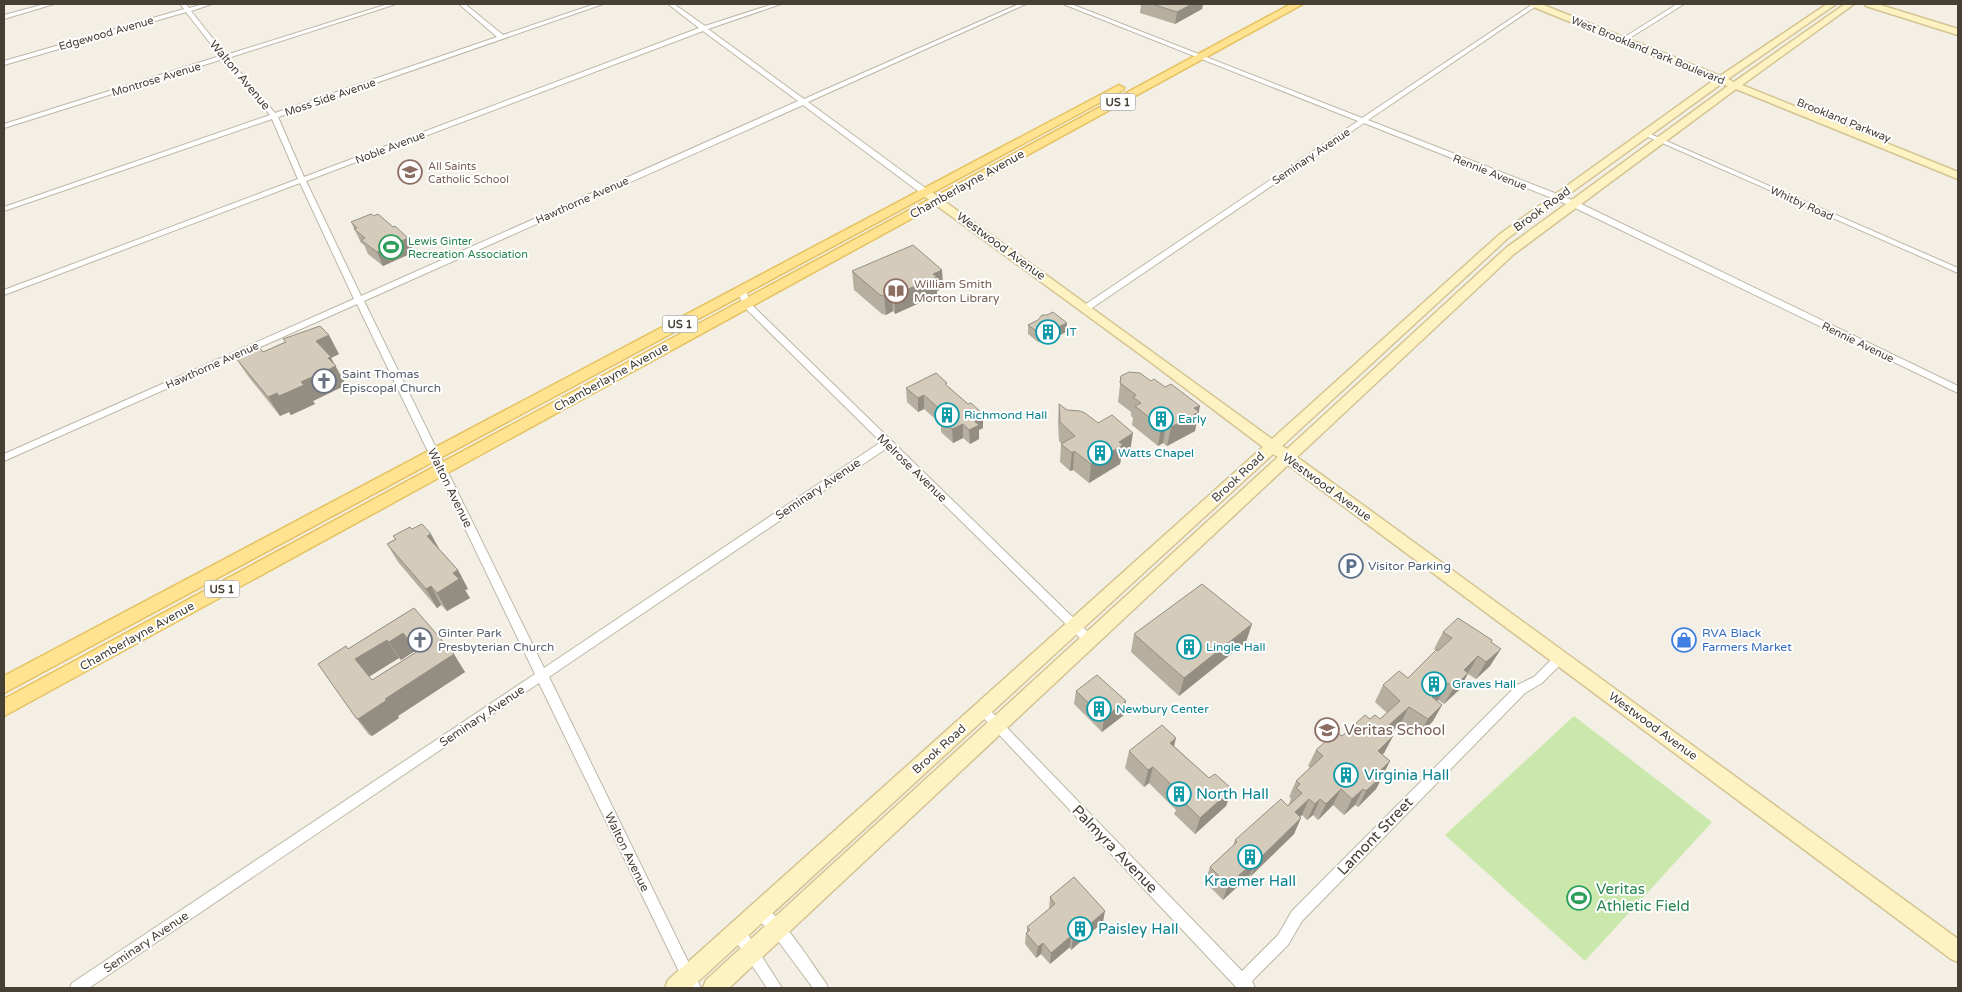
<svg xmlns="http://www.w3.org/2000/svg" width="1962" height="992" viewBox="0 0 1962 992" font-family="'Varela Round',sans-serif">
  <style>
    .green { fill: #cbe8ac }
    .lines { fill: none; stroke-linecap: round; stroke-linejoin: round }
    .street-casing { stroke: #beb7a7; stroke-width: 2 }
    .secondary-casing { stroke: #d4c493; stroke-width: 3 }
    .primary-casing { stroke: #e5c160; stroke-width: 3 }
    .street { fill: #fff; fill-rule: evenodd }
    .secondary { fill: #fff2c2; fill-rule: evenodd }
    .primary { fill: #ffe391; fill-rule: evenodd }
    .wall { fill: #b6afa0; fill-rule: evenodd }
    .shaded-wall { fill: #948e82 }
    .building { fill: #d4cbba; stroke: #948e82; fill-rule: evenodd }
    .labels { text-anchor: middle; stroke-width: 4; stroke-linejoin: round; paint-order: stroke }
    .far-street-label { font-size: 11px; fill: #453f34; stroke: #fff }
    .shield { fill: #fff; stroke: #7d7971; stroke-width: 1 }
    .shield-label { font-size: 11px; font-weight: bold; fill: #453f34 }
    .far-education-label { font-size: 11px; fill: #785e54; stroke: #fff; text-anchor: start }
    .far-leisure-label { font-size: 11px; fill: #27864d; stroke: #fff; text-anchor: start }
    .street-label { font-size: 12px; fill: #453f34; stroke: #fff }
    .education-label { font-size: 12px; fill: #785e54; stroke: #fff; text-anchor: start }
    .culture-label { font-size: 12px; fill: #0d838f; stroke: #fff; text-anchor: start }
    .worship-label { font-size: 12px; fill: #5b616d; stroke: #fff; text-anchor: start }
    .service-label { font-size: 12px; fill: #4e5e75; stroke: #fff; text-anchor: start }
    .shop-label { font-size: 12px; fill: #366cbe; stroke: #fff; text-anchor: start }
    .near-education-label { font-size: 15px; fill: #785e54; stroke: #fff; text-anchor: start }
    .near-culture-label { font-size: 15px; fill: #0d838f; stroke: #fff; text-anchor: start }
    .near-street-label { font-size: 15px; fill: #453f34; stroke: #fff }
    .near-leisure-label { font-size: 15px; fill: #27864d; stroke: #fff; text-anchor: start }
  </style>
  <rect width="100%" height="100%" fill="#f3efe4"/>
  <path class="green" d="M 1574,716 L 1712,822 L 1585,961 L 1445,835 Z"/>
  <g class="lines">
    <g class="street-casing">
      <path id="street" d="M 45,4 L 54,4 L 4,19 L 4,15 Z
        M 180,4 L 186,4 L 189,8 L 204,4 L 212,4 L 191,11 L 226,55 L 388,4 L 396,4 L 228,58 L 275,113 L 497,37 L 459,4 L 465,4 L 503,35 L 595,4 L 603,4 L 278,117 L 304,177 L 699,28 L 668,4 L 674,4 L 705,26 L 773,4 L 781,4 L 708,29 L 804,99 L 1019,4 L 1026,4 L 808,102 L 928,190 L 928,194 L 922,194 L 803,105 L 364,301 L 544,668 L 881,442 L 743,306 L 738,290 L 742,288 L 746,290 L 750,303 L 1093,637 L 1095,640 L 1093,643 L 1089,645 L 1085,643 L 887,448 L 549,677 L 701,988 L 687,988 L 539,683 L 89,988 L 70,988 L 72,983 L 535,674 L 357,304 L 4,461 L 4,454 L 354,299 L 300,183 L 4,295 L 4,290 L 298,179 L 272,119 L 4,211 L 4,207 L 270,115 L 223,59 L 4,128 L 4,124 L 220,56 L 186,12 L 4,65 L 4,61 L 184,9 ZM 703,31 L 798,101 L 361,296 L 306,181 Z
        M 1063,4 L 1071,4 L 1362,118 L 1533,4 L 1539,4 L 1368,120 L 1575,201 L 1958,386 L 1958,393 L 1569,205 L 1364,123 L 1089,310 L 1083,310 L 1083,306 L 1358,121 Z
        M 1677,4 L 1684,4 L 1625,41 L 1620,40 Z
        M 1644,133 L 1648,133 L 1958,268 L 1958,273 L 1644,135 Z
        M 1560,653 L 1564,655 L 1566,658 L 1564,661 L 1542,683 L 1525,693 L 1302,921 L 1288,945 L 1252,981 L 1255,988 L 1236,987 L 976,710 L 978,706 L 982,705 L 986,706 L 1242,971 L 1278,935 L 1292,911 L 1517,685 L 1534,677 L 1556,655 Z
        M 760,905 C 782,914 811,963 826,983 L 828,988 L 813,988 L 773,934 L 755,917 L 753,912 L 755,907 Z
        M 738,925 L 743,927 L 782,988 L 767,988 L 733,937 L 731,932 L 733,927 Z"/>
    </g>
    <g class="secondary-casing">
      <path id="secondary" d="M 1530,4 L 1541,4 L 1720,76 L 1827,4 L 1836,4 L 1728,79 L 1734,82 L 1845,4 L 1854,4 L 1742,85 L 1958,172 L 1958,179 L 1736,89 L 1514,254 L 1297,457 L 1958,939 L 1958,962 L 1951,959 L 1288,465 L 729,988 L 703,988 L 706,980 L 1278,457 L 1273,454 L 691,988 L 665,988 L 668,980 L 1263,447 L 1148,360 L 921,194 L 919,192 L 921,190 L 929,190 L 1272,439 L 1500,234 L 1714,80 L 1531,6 ZM 1721,84 L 1728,86 L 1506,248 L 1287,449 L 1282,446 L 1508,238 Z
        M 1865,4 L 1877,4 L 1958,29 L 1958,35 L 1866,6 Z"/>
    </g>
    <g class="primary-casing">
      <path id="primary" d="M 1291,4 L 1303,4 L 4,716 L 4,699 Z
        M 1119,85 L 1124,88 L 1123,90 L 4,693 L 4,676 Z"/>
    </g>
    <use href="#street" class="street"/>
    <use href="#secondary" class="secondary"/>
    <use href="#primary" class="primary"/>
  </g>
  <path class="wall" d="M 1141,4 L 1203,4 L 1202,9 L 1175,24 L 1140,13 Z
    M 351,222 L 414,252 L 383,266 L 368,254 L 364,245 L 361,243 Z
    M 942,270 L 943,288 L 937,291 L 937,295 L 895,314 L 893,311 L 886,315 L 882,314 L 854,290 L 852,271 Z
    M 1028,325 L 1066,332 L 1048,341 L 1045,338 L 1038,342 L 1028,334 Z
    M 283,339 L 339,354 L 331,358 L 346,385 L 313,401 L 315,404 L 291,415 L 289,412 L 280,416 L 248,376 L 235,357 L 263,352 L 285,342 Z
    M 1121,376 L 1151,381 L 1198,412 L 1195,431 L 1167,446 L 1163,443 L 1158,446 L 1132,425 L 1133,418 L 1131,416 L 1131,412 L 1118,402 Z
    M 947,386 L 983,428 L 979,430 L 979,439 L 970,444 L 963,438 L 953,443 L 941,432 L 941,424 L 924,409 L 918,412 L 907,402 L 906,388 Z
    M 1059,404 L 1067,410 L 1130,452 L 1121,458 L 1120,464 L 1089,483 L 1073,470 L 1070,471 L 1060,462 L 1061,443 L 1059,441 L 1058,423 Z
    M 412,529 L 441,551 L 458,570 L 468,589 L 465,590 L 470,598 L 447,611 L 441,605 L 437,608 L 398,562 L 387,544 L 395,539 L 393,536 Z
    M 414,608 L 465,672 L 398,716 L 399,718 L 372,736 L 369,735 L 356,718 L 348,649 ZM 415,651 L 416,652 L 372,680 L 369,677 L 399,658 L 401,660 Z
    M 1443,632 L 1491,642 L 1490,666 L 1476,679 L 1468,674 L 1459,690 L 1444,704 L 1438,700 L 1437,701 L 1442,705 L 1433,721 L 1419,735 L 1400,724 L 1393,730 L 1392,736 L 1393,736 L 1384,753 L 1382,754 L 1390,761 L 1384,772 L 1385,773 L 1376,789 L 1358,807 L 1355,805 L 1344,815 L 1333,805 L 1318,820 L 1313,815 L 1307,820 L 1302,815 L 1300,817 L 1294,834 L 1251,876 L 1250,875 L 1223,900 L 1205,882 L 1210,867 L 1233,846 L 1235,840 L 1289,804 L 1291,798 L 1289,797 L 1296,781 L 1310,768 L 1308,766 L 1316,750 L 1342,736 L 1370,719 L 1380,719 L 1387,713 L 1375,702 L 1383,685 L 1408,678 L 1436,650 L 1434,649 Z
    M 1134,634 L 1246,642 L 1179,696 L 1131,652 Z
    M 1076,691 L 1124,715 L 1102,732 L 1074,704 Z
    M 1174,746 L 1209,778 L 1232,789 L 1226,806 L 1195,834 L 1174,814 L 1176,810 L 1149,783 L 1144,787 L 1125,768 L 1129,751 Z
    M 1050,897 L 1103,922 L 1071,950 L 1070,947 L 1050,964 L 1041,954 L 1036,958 L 1025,944 L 1026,933 L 1027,933 L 1027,927 L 1049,909 Z"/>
  <path class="shaded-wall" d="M 1192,4 L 1203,4 L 1202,9 L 1175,24 L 1177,12 Z
    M 408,238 L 414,252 L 383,266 L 377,252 Z
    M 942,270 L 943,288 L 937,291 L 937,295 L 895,314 L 894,295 L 933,274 Z
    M 892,293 L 893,311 L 886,315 L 884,296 Z
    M 1067,323 L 1066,332 L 1048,341 L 1048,331 Z
    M 1045,329 L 1045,338 L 1038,342 L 1038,332 Z
    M 329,335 L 339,354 L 331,358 L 346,385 L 313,401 L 315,404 L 291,415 L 279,396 L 301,382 L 316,341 Z
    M 277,393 L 289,412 L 280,416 L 268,397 Z
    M 924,395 L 924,409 L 918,412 L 918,398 Z
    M 1200,406 L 1195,431 L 1167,446 L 1171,427 L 1194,408 Z
    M 983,414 L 983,428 L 979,430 L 979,439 L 970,444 L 969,430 L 972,419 Z
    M 963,424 L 963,438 L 953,443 L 952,429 Z
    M 1166,424 L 1163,443 L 1158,446 L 1161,427 Z
    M 1133,433 L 1130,452 L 1121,458 L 1120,464 L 1089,483 L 1091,464 L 1119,442 Z
    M 1074,451 L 1073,470 L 1070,471 L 1072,453 Z
    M 431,534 L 441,552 L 427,536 Z
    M 458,570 L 468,589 L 465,590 L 470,598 L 447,611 L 437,593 L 453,573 Z
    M 431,586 L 441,605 L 437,608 L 426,589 Z
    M 1252,624 L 1246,642 L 1179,696 L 1184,678 Z
    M 403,633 L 415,651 L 401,660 L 389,642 Z
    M 387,640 L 399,658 L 368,677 L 355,659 Z
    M 1501,649 L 1490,666 L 1476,679 L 1486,662 Z
    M 454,654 L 465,672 L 398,716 L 399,718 L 372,736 L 358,719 L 385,699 Z
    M 1478,656 L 1468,673 L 1464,670 Z
    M 1468,673 L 1459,690 L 1444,704 L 1454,687 Z
    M 1448,683 L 1438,700 L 1423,714 L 1432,697 Z
    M 1126,701 L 1124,715 L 1102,732 L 1104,718 Z
    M 1442,705 L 1433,721 L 1419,735 L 1428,719 Z
    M 1409,707 L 1400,724 L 1379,743 L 1388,726 Z
    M 1394,731 L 1390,739 L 1393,736 L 1384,753 L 1369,767 L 1378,751 L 1390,734 Z
    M 1176,738 L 1172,755 L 1170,743 Z
    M 1390,761 L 1376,789 L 1358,807 L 1366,791 L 1381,770 Z
    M 1153,767 L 1149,783 L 1144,787 L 1148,770 Z
    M 1232,789 L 1226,806 L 1195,834 L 1200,818 Z
    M 1341,789 L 1333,805 L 1318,820 L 1326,804 Z
    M 1363,789 L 1355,805 L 1344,815 L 1352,799 Z
    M 1309,799 L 1302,815 L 1288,828 L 1295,812 Z
    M 1320,799 L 1313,815 L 1307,820 L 1315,804 Z
    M 1301,818 L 1294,834 L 1251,876 L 1257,861 Z
    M 1256,860 L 1250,875 L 1223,900 L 1228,885 Z
    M 1105,911 L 1103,922 L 1071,950 L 1073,939 Z
    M 1071,936 L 1070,947 L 1050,964 L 1051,953 Z
    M 1043,943 L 1041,954 L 1036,958 L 1038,947 Z"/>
  <path class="building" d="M 1152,4 L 1192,4 L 1177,12 Z
    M 371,214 L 374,216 L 378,214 L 393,227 L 395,226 L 408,238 L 377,252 L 361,240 L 365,238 L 354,229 L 357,228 L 351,222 Z
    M 913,245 L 942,270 L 933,274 L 937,277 L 894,295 L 892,293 L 884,296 L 880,295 L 852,271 Z
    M 1053,312 L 1067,323 L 1048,331 L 1045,329 L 1038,332 L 1028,325 L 1038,320 L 1042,315 L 1047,315 Z
    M 320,326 L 329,335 L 316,341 L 331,357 L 328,358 L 336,366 L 301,382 L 304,385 L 279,396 L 277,393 L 268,397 L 235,357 L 241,354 L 239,353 L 259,347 L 263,352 L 286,342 L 283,339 Z
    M 1129,372 L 1140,373 L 1151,381 L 1154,379 L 1165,387 L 1171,384 L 1200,406 L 1194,408 L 1199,412 L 1171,427 L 1166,424 L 1161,427 L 1135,406 L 1141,403 L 1133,397 L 1136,395 L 1120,383 L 1121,376 Z
    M 936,373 L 947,383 L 945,384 L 968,404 L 971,403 L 983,414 L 972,419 L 979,425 L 969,430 L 963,424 L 952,429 L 941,418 L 946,415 L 924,395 L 918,398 L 906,388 Z
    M 1059,404 L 1067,410 L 1080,411 L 1085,413 L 1098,423 L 1112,415 L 1133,433 L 1119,442 L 1123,445 L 1091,464 L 1074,451 L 1072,453 L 1061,444 L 1075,436 L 1060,422 Z
    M 422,524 L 431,534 L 427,536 L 458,570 L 453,573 L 459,579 L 437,593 L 431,586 L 426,589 L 387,544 L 396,539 L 393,536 L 410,527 L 412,529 Z
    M 1202,584 L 1252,624 L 1184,678 L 1134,634 Z
    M 414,608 L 454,654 L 385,699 L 387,700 L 358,719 L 356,718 L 318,664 L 346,646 L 348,649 ZM 403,633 L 418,651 L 372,680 L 355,659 L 387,640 L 389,642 Z
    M 1458,618 L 1492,640 L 1491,642 L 1501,649 L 1486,662 L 1478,656 L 1464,670 L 1468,673 L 1454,687 L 1448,683 L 1432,697 L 1442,705 L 1428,719 L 1409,707 L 1388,726 L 1394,731 L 1390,734 L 1393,736 L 1378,751 L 1390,761 L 1381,770 L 1385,773 L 1366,791 L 1363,789 L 1352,799 L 1341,789 L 1326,804 L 1320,799 L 1315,804 L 1309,799 L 1295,812 L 1301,818 L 1257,861 L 1256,860 L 1228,885 L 1210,867 L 1237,842 L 1235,840 L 1281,799 L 1288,806 L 1302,793 L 1296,788 L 1300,784 L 1296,781 L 1323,756 L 1316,750 L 1336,732 L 1342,736 L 1365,715 L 1370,719 L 1375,715 L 1380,719 L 1400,701 L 1383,685 L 1399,671 L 1408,678 L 1437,649 L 1438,651 L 1452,638 L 1443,632 Z
    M 1097,675 L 1126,701 L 1104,718 L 1076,691 Z
    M 1162,725 L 1176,738 L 1170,743 L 1190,761 L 1209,778 L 1215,774 L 1232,789 L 1200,818 L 1179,797 L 1182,795 L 1153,767 L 1148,770 L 1129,751 Z
    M 1074,877 L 1105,911 L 1073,939 L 1071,936 L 1051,953 L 1043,943 L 1038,947 L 1026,933 L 1030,930 L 1027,927 L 1055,904 L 1050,897 Z"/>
  <defs>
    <g id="school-ring" transform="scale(1.25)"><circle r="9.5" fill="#fff" stroke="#8d6e63" stroke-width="1.5"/><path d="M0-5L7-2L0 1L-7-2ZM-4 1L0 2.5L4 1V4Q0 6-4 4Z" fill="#8d6e63"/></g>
    <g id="stadium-ring" transform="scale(1.25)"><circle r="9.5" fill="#fff" stroke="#2e9e5b" stroke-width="1.5"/><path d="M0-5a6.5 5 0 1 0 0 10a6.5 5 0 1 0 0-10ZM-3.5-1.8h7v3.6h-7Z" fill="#2e9e5b"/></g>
    <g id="library-ring" transform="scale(1.25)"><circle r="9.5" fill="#fff" stroke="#8d6e63" stroke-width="1.5"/><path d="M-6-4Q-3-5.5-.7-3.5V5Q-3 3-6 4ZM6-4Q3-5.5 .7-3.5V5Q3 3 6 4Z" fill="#8d6e63"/></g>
    <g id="building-ring" transform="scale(1.25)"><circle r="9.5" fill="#fff" stroke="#0f9aa8" stroke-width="1.5"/><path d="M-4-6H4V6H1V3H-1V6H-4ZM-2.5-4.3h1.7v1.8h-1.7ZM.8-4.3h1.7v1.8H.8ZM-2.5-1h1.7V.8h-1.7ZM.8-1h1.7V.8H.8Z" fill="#0f9aa8"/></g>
    <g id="church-ring" transform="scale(1.25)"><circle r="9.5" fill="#fff" stroke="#6b7280" stroke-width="1.5"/><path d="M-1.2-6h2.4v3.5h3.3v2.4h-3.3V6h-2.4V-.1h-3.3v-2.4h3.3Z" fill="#6b7280"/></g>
    <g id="parking-ring" transform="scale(1.25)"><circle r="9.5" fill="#fff" stroke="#5c6f8a" stroke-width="1.5"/><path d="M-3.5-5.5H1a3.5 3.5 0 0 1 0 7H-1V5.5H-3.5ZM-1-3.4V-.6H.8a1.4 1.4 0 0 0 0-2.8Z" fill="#5c6f8a"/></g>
    <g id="shop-ring" transform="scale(1.25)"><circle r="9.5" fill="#fff" stroke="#3f7fe0" stroke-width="1.5"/><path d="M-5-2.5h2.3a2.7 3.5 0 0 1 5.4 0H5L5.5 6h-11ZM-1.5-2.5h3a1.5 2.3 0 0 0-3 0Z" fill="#3f7fe0"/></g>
  </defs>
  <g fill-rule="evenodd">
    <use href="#school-ring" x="410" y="172"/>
    <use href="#stadium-ring" x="391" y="247"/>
    <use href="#library-ring" x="896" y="291"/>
    <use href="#building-ring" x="1048" y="332"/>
    <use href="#church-ring" x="324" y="381"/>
    <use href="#building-ring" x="947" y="415"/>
    <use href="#building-ring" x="1161" y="419"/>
    <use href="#building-ring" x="1100" y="453"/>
    <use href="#parking-ring" x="1351" y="566"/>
    <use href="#church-ring" x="420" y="640"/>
    <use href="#shop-ring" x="1684" y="640"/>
    <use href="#building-ring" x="1189" y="647"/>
    <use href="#building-ring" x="1434" y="684"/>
    <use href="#building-ring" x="1099" y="709"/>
    <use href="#school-ring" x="1327" y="730"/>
    <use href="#building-ring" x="1346" y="775"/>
    <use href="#building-ring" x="1179" y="794"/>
    <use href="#building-ring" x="1250" y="857"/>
    <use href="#stadium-ring" x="1579" y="898"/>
    <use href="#building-ring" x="1080" y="929"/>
  </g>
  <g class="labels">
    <g class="far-street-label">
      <text transform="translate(106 33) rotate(-16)" y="4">Edgewood Avenue</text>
      <text transform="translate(1648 50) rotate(22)" y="4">West Brookland Park Boulevard</text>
      <text transform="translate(156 79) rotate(-17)" y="4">Montrose Avenue</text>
      <text transform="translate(330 97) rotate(-19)" y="4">Moss Side Avenue</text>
      <text transform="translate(1844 120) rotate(22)" y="4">Brookland Parkway</text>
      <text transform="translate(390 147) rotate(-21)" y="4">Noble Avenue</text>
      <text transform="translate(1311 156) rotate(-34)" y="4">Seminary Avenue</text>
      <text transform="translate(1490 172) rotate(22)" y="4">Rennie Avenue</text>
      <text transform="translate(582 200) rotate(-24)" y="4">Hawthorne Avenue</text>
      <text transform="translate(1802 203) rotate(24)" y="4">Whitby Road</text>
      <text transform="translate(1858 342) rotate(26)" y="4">Rennie Avenue</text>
      <text transform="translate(212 365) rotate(-24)" y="4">Hawthorne Avenue</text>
    </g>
    <g class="shield">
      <rect x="1100.5" y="93.5" width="35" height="17" rx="4"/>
      <rect x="662.5" y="315.5" width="35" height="17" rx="4"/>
      <rect x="204.5" y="580.5" width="35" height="17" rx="4"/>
    </g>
    <g class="shield-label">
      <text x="1118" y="106">US 1</text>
      <text x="680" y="328">US 1</text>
      <text x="222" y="593">US 1</text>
    </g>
    <g class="far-education-label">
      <text x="428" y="170">All Saints<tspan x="428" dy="13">Catholic School</tspan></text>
    </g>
    <g class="far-leisure-label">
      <text x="408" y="245">Lewis Ginter<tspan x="408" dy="13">Recreation Association</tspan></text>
    </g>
    <g class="street-label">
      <text transform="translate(240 75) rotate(50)" y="4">Walton Avenue</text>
      <text transform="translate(967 184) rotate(-29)" y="4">Chamberlayne Avenue</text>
      <text transform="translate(1542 209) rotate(-36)" y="4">Brook Road</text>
      <text transform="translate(1001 246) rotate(36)" y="4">Westwood Avenue</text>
      <text transform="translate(611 377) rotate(-29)" y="4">Chamberlayne Avenue</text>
      <text transform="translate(912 468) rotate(44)" y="4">Melrose Avenue</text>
      <text transform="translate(1238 477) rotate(-43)" y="4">Brook Road</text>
      <text transform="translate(1327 487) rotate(36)" y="4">Westwood Avenue</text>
      <text transform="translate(450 488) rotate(64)" y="4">Walton Avenue</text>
      <text transform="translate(818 489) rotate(-34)" y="4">Seminary Avenue</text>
      <text transform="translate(137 636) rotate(-29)" y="4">Chamberlayne Avenue</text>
      <text transform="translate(482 716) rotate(-34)" y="4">Seminary Avenue</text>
      <text transform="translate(1653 726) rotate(36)" y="4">Westwood Avenue</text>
      <text transform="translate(939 749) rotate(-42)" y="4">Brook Road</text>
      <text transform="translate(627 852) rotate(64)" y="4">Walton Avenue</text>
      <text transform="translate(146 942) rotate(-34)" y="4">Seminary Avenue</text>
    </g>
    <g class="education-label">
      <text x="914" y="288">William Smith<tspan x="914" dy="14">Morton Library</tspan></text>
    </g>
    <g class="culture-label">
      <text x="1066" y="336">IT</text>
      <text x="964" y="419">Richmond Hall</text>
      <text x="1178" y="423">Early</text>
      <text x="1118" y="457">Watts Chapel</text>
      <text x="1206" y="651">Lingle Hall</text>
      <text x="1452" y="688">Graves Hall</text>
      <text x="1116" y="713">Newbury Center</text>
    </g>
    <g class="worship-label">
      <text x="342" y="378">Saint Thomas<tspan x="342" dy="14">Episcopal Church</tspan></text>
      <text x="438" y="637">Ginter Park<tspan x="438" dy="14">Presbyterian Church</tspan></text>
    </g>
    <g class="service-label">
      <text x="1368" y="570">Visitor Parking</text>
    </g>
    <g class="shop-label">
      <text x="1702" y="637">RVA Black<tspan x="1702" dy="14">Farmers Market</tspan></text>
    </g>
    <g class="near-education-label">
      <text x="1344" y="735">Veritas School</text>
    </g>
    <g class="near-culture-label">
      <text x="1364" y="780">Virginia Hall</text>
      <text x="1196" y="799">North Hall</text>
      <text x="1250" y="886" text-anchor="middle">Kraemer Hall</text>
      <text x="1098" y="934">Paisley Hall</text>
    </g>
    <g class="near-street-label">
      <text transform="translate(1375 836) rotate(-46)" y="5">Lamont Street</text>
      <text transform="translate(1115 849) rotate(46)" y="5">Palmyra Avenue</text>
    </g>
    <g class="near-leisure-label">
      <text x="1596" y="894">Veritas<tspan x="1596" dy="17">Athletic Field</tspan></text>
    </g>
  </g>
  <rect width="1962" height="992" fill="none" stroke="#453f34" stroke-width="10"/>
</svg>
